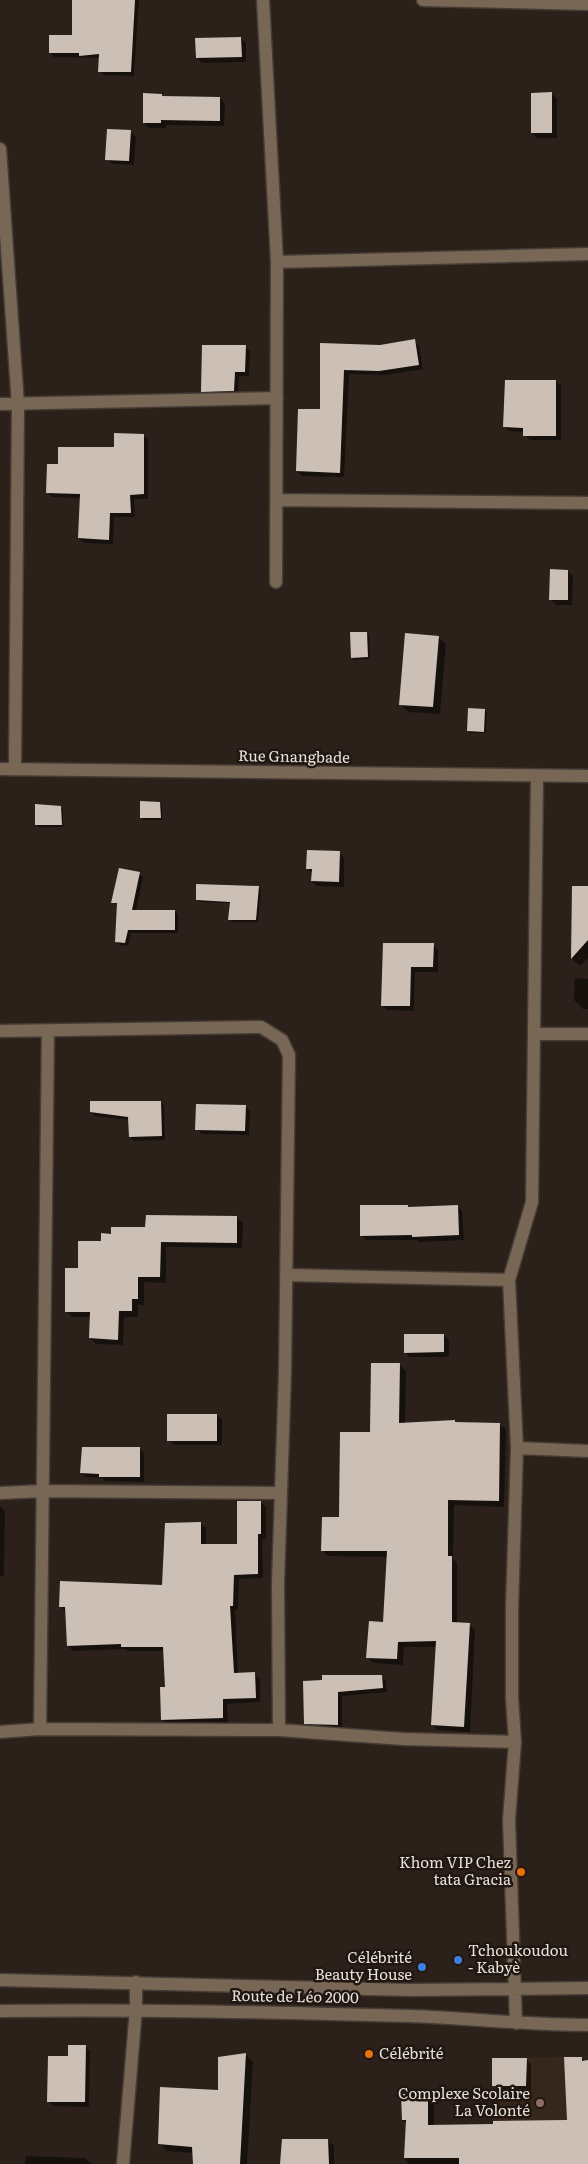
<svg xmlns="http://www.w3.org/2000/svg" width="588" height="2164" viewBox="0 0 588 2164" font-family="Literata,serif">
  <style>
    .built { fill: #36271c }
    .shadow { fill: #0007 }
    .building { fill: #ccbfb6 }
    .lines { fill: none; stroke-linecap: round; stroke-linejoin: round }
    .minor-casing { stroke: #453c35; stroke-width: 15 }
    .minor { stroke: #786754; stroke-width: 12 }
    .food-dot { fill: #e8710a; stroke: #211711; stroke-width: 2 }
    .shop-dot { fill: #3f7fe0; stroke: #211711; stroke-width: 2 }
    .education-dot { fill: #8d6e63; stroke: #211711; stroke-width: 2 }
    .labels { text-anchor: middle; stroke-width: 5; stroke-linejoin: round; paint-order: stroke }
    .street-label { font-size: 15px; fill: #e7e0db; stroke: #211711 }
    .poi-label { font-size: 15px; fill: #e7e0db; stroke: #211711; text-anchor: end }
  </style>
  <rect width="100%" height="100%" fill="#2b211a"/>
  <path class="built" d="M 582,2057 L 582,2061 L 588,2060 L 588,2132 L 493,2154 L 492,2058 Z"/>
  <path class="shadow" d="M 73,0 L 139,0 L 134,76 L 104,75 L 100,71 L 100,58 L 54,57 L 50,53 L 73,36 Z
    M 241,38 L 246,43 L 246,62 L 202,63 L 197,58 Z
    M 552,94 L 557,99 L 557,138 L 537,138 L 532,133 Z
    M 161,95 L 163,97 L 220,98 L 225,103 L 224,126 L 166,125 L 166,128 L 149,128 L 144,123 Z
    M 131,132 L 136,137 L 134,165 L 112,164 L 107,159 Z
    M 414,341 L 419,346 L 423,369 L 385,375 L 349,374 L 344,477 L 302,476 L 297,471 L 321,410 L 321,345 L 380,346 Z
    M 245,347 L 250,351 L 249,376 L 239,376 L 238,395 L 207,396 L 203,391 Z
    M 556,381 L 561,386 L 561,440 L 530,440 L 525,435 L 525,432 L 509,431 L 504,426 Z
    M 143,435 L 148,439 L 148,499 L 134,499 L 135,517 L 114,517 L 113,544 L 84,543 L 79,538 L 81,498 L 52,497 L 47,492 L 59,465 L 116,448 Z
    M 568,571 L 573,576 L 572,605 L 556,605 L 551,600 Z
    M 367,633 L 369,635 L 370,659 L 354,660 L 352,658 Z
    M 438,637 L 446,644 L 440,714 L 408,712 L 400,704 Z
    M 485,710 L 487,712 L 486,733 L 470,733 L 468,731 Z
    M 160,803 L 162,805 L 162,820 L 144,820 L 141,818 Z
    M 61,807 L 63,809 L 63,827 L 38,827 L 36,825 Z
    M 339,853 L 344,858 L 344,887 L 317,886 L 312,881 L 313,874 L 307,869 Z
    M 140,874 L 143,877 L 136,911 L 174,911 L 178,914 L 178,933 L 131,933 L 128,946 L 120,945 L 116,941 L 118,906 L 113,902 Z
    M 259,888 L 261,890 L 258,922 L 232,922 L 230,920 L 231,903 L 199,902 L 197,900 Z
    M 573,909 L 588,910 L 588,958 L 580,966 L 572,959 Z
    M 384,944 L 433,945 L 438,950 L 438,972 L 415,972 L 414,1011 L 387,1010 L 382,1005 Z
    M 575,978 L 588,979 L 588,1009 L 583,1009 L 574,1000 Z
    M 161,1102 L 164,1106 L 165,1140 L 134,1141 L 130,1137 L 130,1120 L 95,1116 L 91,1112 Z
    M 245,1106 L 250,1111 L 249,1135 L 202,1134 L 197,1129 Z
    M 407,1206 L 409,1208 L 457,1206 L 462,1211 L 464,1240 L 419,1242 L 417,1240 L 366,1240 L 361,1235 Z
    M 237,1218 L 243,1223 L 242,1248 L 166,1247 L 166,1283 L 144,1282 L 144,1305 L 138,1305 L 138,1317 L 124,1317 L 123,1345 L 96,1344 L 90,1338 L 91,1317 L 72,1317 L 66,1311 L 80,1269 L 102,1242 L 112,1235 L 146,1228 Z
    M 444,1335 L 449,1340 L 449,1357 L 410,1357 L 405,1352 Z
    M 400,1365 L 406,1371 L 405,1424 L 500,1424 L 506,1430 L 504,1507 L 454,1505 L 453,1559 L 457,1563 L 457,1623 L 469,1624 L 475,1630 L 470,1732 L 438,1730 L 432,1724 L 437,1647 L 404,1647 L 403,1665 L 373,1663 L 367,1657 L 385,1623 L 388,1557 L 328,1556 L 322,1550 L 341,1518 L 371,1434 Z
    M 217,1415 L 222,1420 L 222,1445 L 174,1445 L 169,1440 Z
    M 139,1448 L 144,1453 L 144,1482 L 105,1481 L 102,1478 L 86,1477 L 81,1472 Z
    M 260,1502 L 266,1507 L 266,1539 L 262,1539 L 263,1578 L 239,1579 L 238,1610 L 235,1610 L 238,1674 L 255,1674 L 260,1679 L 260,1702 L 227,1704 L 228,1723 L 167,1725 L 162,1720 L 166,1688 L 165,1651 L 128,1651 L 125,1649 L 73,1651 L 68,1646 L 65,1611 L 60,1606 L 163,1587 L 200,1523 L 206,1528 L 206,1545 L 238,1545 Z
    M 0,1506 L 5,1511 L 4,1576 L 0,1576 Z
    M 382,1677 L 386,1681 L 387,1692 L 342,1696 L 342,1729 L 310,1728 L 306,1723 L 304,1682 Z
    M 85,2046 L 90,2051 L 89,2107 L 54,2106 L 48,2101 L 69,2057 Z
    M 246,2055 L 253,2062 L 247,2164 L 194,2164 L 194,2153 L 167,2151 L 160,2143 L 219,2091 Z
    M 581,2058 L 585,2062 L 588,2062 L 588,2164 L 408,2164 L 405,2158 L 407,2124 L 403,2120 L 428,2095 L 434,2101 L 434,2126 L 568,2122 Z
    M 526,2059 L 531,2064 L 531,2091 L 499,2090 L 494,2085 Z
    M 327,2140 L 334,2146 L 334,2164 L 281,2164 Z
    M 26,2156 L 85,2158 L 91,2164 L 25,2164 Z"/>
  <path class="building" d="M 72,0 L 135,0 L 131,72 L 98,72 L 99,54 L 79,56 L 79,53 L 49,53 L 49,35 L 72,35 Z
    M 241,37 L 242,57 L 196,58 L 195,38 Z
    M 552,92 L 552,133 L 531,133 L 531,93 Z
    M 143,93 L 162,94 L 162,96 L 220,97 L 220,121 L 161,120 L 161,123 L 143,123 Z
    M 107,129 L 131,130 L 129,161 L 105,160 Z
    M 415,339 L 419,365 L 379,371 L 344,370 L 340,473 L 296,471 L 298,409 L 320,409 L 320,343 L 380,345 Z
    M 202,345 L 246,345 L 245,372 L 235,372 L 234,391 L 201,392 Z
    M 505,380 L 556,380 L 556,436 L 523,436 L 523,428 L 503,427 Z
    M 114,433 L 144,434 L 144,494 L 130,495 L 131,513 L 110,513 L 109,540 L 78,538 L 80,494 L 46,493 L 47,464 L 58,464 L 58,447 L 114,447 Z
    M 550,569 L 568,570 L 568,600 L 549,600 Z
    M 350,632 L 367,632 L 368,657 L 351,658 Z
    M 405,633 L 439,636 L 433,707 L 399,705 Z
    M 468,708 L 485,709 L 484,732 L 467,731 Z
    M 140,801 L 160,802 L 161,818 L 140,818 Z
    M 35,804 L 61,806 L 62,825 L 35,825 Z
    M 307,850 L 340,851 L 339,882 L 311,881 L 312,869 L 306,869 Z
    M 119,868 L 140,872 L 132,910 L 175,910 L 175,930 L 128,930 L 125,943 L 115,942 L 117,903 L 111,903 Z
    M 196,884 L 259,886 L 256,920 L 228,920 L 230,902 L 196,900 Z
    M 572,886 L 588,886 L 588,940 L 571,959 Z
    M 383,943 L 434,943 L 433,967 L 411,967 L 410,1006 L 381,1006 Z
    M 90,1101 L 161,1101 L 162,1136 L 129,1137 L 128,1117 L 90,1112 Z
    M 196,1104 L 246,1105 L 245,1131 L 195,1130 Z
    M 360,1205 L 408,1205 L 408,1207 L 458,1205 L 459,1235 L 412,1237 L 412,1235 L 360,1236 Z
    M 146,1215 L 237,1216 L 237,1243 L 161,1242 L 160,1277 L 138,1277 L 138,1299 L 132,1299 L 132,1311 L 119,1311 L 118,1340 L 89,1338 L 90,1312 L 65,1312 L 65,1268 L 78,1268 L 78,1241 L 101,1241 L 101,1233 L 111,1234 L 111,1227 L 145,1227 Z
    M 404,1334 L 444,1334 L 444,1352 L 404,1353 Z
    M 371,1363 L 400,1363 L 399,1423 L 455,1420 L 455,1422 L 500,1423 L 499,1501 L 448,1500 L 448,1556 L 452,1556 L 452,1622 L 470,1623 L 464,1727 L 431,1725 L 436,1641 L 398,1642 L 397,1659 L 366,1658 L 369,1621 L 383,1622 L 387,1551 L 321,1551 L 322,1517 L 339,1517 L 340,1432 L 370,1432 Z
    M 167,1414 L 217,1414 L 217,1441 L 167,1441 Z
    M 82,1447 L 140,1447 L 140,1477 L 99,1477 L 99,1474 L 80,1473 Z
    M 237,1501 L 261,1501 L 261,1534 L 258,1534 L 258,1574 L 234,1575 L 233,1606 L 230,1606 L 234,1673 L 255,1672 L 256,1698 L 223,1699 L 223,1718 L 161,1720 L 160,1687 L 165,1687 L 163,1647 L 121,1647 L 121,1644 L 67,1646 L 65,1607 L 59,1607 L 60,1581 L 162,1585 L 165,1523 L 201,1522 L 201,1544 L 237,1544 Z
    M 322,1675 L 382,1675 L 383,1688 L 338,1692 L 338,1725 L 304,1724 L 303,1681 L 322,1680 Z
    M 68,2045 L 86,2045 L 85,2102 L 47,2102 L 48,2056 L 68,2056 Z
    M 246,2053 L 240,2164 L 193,2164 L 192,2147 L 158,2144 L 160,2087 L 218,2090 L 218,2057 Z
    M 564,2057 L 582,2057 L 582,2061 L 588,2060 L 588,2164 L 459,2164 L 459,2158 L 404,2158 L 406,2120 L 402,2120 L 401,2094 L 428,2094 L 428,2125 L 493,2124 L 493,2121 L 567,2120 Z
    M 492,2058 L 527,2058 L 526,2086 L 492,2086 Z
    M 282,2139 L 328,2139 L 329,2164 L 280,2164 Z"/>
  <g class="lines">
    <g class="minor-casing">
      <path id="minor" d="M 263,0 L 277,262 L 276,582
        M 423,0 L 588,4
        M 0,149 L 18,405 L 15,769
        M 277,262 L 588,254
        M 0,404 L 277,398
        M 277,500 L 588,503
        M 0,769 L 588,776
        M 0,1031 L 261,1027 L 282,1040 L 289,1055 L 285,1372 L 278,1583 L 279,1730
        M 534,1034 L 588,1034
        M 287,1275 L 509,1280
        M 517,1448 L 588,1451
        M 0,1493 L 43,1491 L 281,1493
        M 40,1729 L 48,1031
        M 0,1732 L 40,1729 L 279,1730 L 403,1739 L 515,1742
        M 0,1980 L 411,1990 L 588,1988
        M 0,2011 C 137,2009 273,2012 410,2016 C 469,2018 528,2025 588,2025
        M 516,2023 L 509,1820 L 515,1742 L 512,1698 L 512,1607 L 517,1448 L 509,1280 L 532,1202 L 537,777
        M 123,2164 L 136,2009 L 136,1982"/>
    </g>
    <use href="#minor" class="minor"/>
  </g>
  <g class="food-dot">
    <circle cx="521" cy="1872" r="5"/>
    <circle cx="369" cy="2054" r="5"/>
  </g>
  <g class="shop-dot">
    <circle cx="458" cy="1960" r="5"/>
    <circle cx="422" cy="1967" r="5"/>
  </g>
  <circle class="education-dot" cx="540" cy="2103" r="5"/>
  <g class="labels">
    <g class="street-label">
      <text transform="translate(294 757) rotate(1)" y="5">Rue Gnangbade</text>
      <text transform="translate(295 1997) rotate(1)" y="5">Route de Léo 2000</text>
    </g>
    <g class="poi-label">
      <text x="511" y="1868">Khom VIP Chez<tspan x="511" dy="17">tata Gracia</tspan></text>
      <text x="468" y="1956" text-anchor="start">Tchoukoudou<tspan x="468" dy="17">- Kabyè</tspan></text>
      <text x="412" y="1963">Célébrité<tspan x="412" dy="17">Beauty House</tspan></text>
      <text x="379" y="2059" text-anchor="start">Célébrité</text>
      <text x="530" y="2099">Complexe Scolaire<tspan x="530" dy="17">La Volonté</tspan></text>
    </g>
  </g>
</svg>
